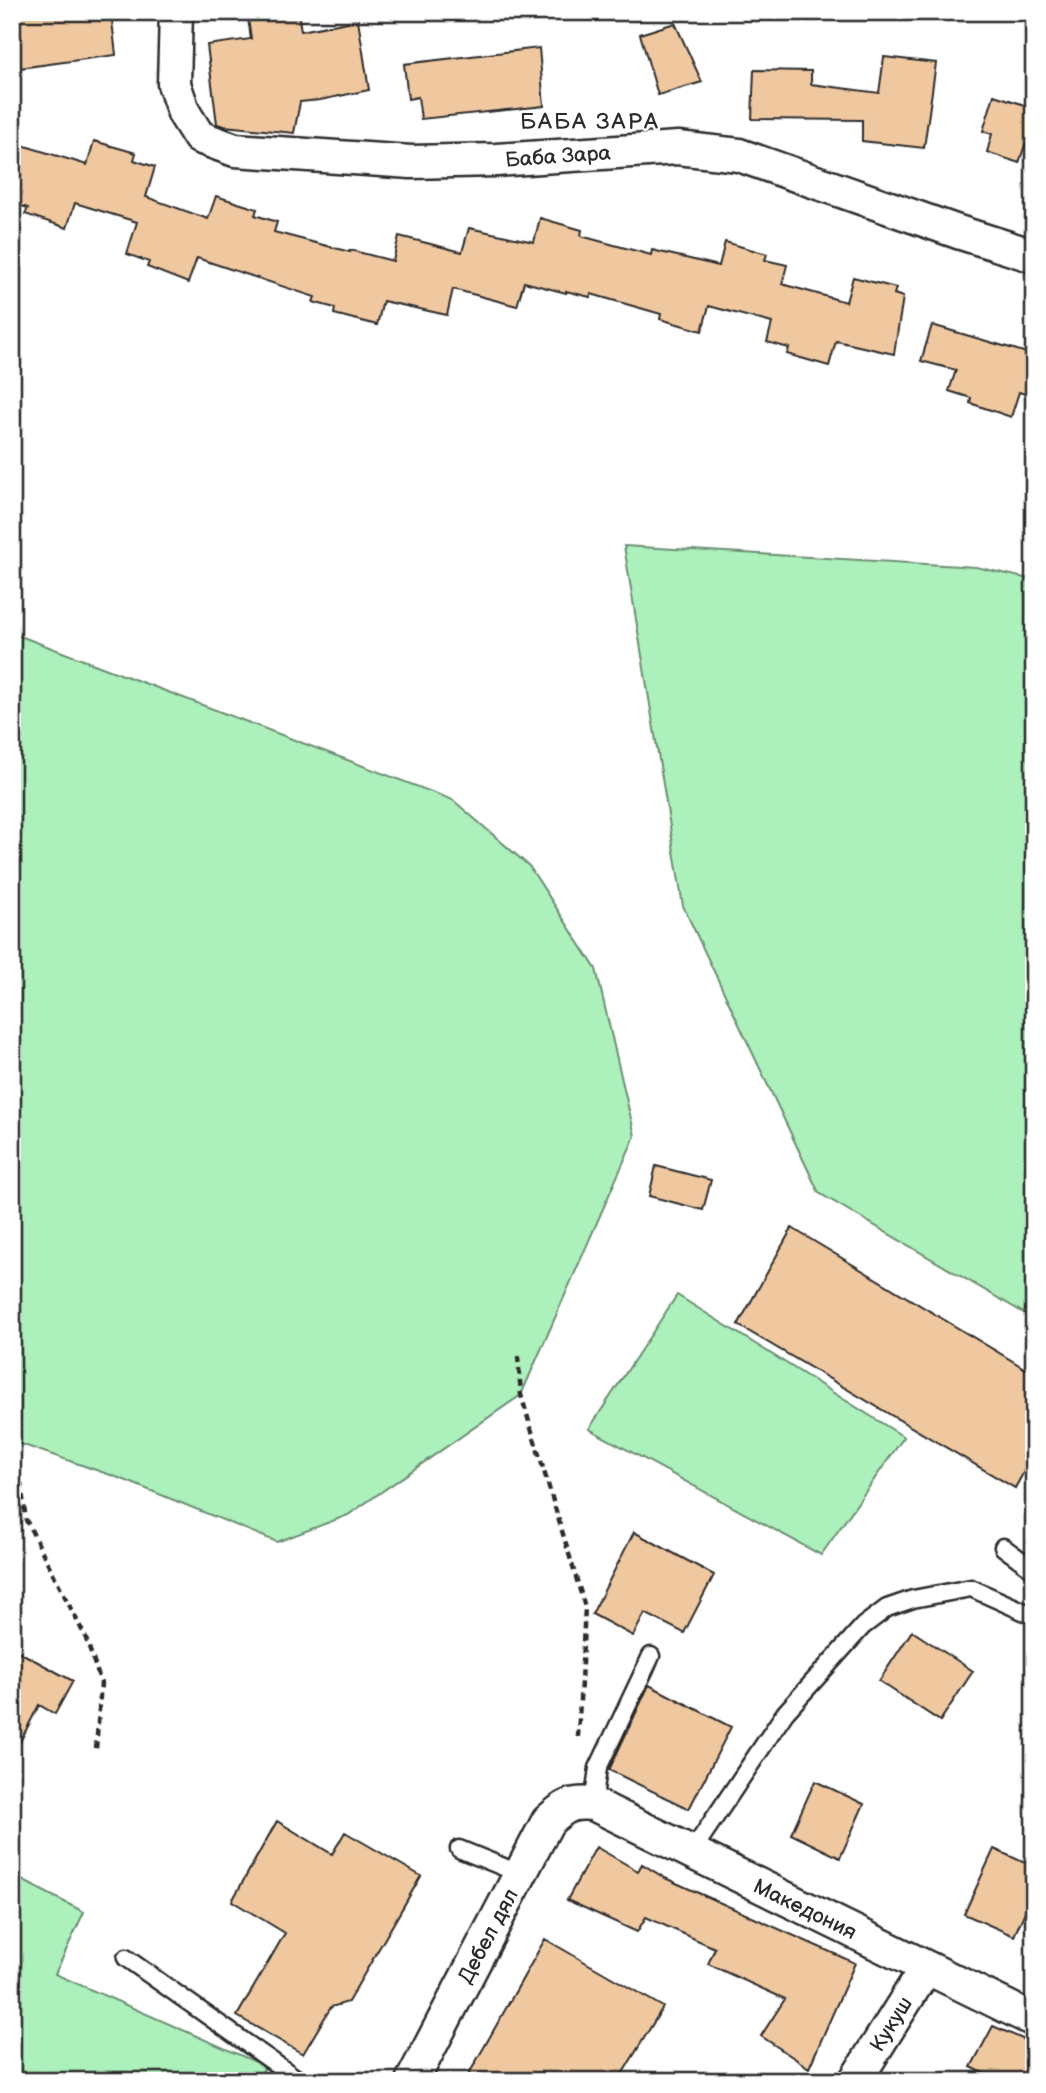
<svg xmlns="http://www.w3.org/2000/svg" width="1046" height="2093" viewBox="0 0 1046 2093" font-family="'Balsamiq Sans',sans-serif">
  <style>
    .green { fill: #acf1bb; stroke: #6c8e73; stroke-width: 2 }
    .building { fill: #f0c8a0; stroke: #2b2b2b; stroke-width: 2 }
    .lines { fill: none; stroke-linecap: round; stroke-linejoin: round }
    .lane-casing { stroke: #2b2b2b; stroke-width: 21 }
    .street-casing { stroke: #2b2b2b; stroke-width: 37 }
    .path { stroke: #2b2b2b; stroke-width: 4.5; stroke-dasharray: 7 5; stroke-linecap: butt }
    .lane { stroke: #fff; stroke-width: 16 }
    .street { stroke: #fff; stroke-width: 32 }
    .labels { text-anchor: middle; stroke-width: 5; stroke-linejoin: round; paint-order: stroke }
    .street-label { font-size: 21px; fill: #2b2b2b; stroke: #fff }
    .neighbourhood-label { font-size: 23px; letter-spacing: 2px; fill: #2b2b2b; stroke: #fff }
  </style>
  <rect width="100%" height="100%" fill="#fff"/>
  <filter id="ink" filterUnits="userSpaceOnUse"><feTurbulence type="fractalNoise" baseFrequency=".0143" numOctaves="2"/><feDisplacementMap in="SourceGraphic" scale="14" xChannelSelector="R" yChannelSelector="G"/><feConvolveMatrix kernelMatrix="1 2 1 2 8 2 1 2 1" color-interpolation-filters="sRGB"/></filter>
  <g filter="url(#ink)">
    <path class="green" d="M 624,546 L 976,567 L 1034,580 L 1034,1319 L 819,1193 L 683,906 Z
      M 12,633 L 453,800 L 529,866 L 596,969 L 635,1136 L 521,1395 L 348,1515 L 277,1542 L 122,1479 L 12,1441 Z
      M 677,1295 L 904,1437 L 821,1555 L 589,1429 Z
      M 12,1875 L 84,1912 L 55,1974 L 265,2066 L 258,2081 L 12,2081 Z"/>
    <path class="building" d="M 12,12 L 111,12 L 116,55 L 12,69 Z
      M 247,12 L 298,12 L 301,31 L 358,20 L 369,90 L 320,100 L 300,102 L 294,133 L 224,126 L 217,124 L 207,45 L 251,39 Z
      M 675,23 L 702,82 L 658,95 L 640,34 Z
      M 539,48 L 544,106 L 421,119 L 418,97 L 408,99 L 404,64 Z
      M 884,57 L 936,63 L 924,148 L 862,141 L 862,120 L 752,119 L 754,70 L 811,71 L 811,84 L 879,93 Z
      M 994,95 L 1034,108 L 1034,148 L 1025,145 L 1019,163 L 987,152 L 992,134 L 983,131 Z
      M 94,141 L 136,153 L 134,160 L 155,167 L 146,197 L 208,219 L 216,196 L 257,209 L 255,215 L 277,222 L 274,232 L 350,252 L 350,250 L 393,261 L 399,236 L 462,252 L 469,228 L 534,242 L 540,218 L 582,230 L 581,236 L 651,255 L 652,250 L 719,266 L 725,242 L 767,254 L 765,260 L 787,265 L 782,284 L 846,302 L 853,277 L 896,288 L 894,294 L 903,297 L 894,354 L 836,341 L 829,366 L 787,354 L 789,348 L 767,342 L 772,323 L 709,306 L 702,331 L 660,319 L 661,314 L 591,294 L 590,297 L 566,291 L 566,293 L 524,282 L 517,306 L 453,289 L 447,315 L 383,301 L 377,325 L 334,314 L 335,308 L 313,302 L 315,297 L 197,258 L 188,283 L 147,267 L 149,262 L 127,254 L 137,222 L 75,203 L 67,228 L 25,214 L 28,208 L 12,203 L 12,176 L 22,145 L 87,165 Z
      M 932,325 L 1034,355 L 1034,397 L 1019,392 L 1011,417 L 970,403 L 971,398 L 949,391 L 956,370 L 921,361 Z
      M 656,1166 L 711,1180 L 703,1210 L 649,1196 Z
      M 792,1228 L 1034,1374 L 1034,1453 L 1015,1488 L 738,1325 Z
      M 634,1532 L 714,1575 L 684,1633 L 645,1613 L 633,1636 L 592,1614 Z
      M 912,1631 L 973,1671 L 940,1721 L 879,1681 Z
      M 12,1648 L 73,1681 L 55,1714 L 39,1705 L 12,1757 Z
      M 649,1685 L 731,1727 L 689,1809 L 609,1770 Z
      M 815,1781 L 864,1804 L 840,1858 L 791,1834 Z
      M 277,1821 L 332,1854 L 345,1832 L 421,1876 L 348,2002 L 331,2007 L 303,2054 L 237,2016 L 285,1933 L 232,1901 Z
      M 596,1847 L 638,1871 L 642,1864 L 665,1878 L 855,1963 L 809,2068 L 761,2036 L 785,1999 L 708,1964 L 715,1948 L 646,1917 L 637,1932 L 567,1900 Z
      M 994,1849 L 1034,1867 L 1034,1892 L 1014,1936 L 964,1914 Z
      M 545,1939 L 663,2007 L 618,2081 L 465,2081 Z
      M 993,2026 L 1034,2044 L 1034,2081 L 1000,2081 L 971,2067 Z"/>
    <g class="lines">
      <g class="lane-casing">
        <path id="lane" d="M 1003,1547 L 1034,1570
          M 593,1804 L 598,1768 L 651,1656
          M 459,1849 L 521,1874
          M 691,1853 L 785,1713 L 863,1626 L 887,1608 L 913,1599 L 971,1588 L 1034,1616
          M 126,1958 L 300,2081"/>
      </g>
      <g class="street-casing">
        <path id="street" d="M 176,12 L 174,84 L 184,113 L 199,137 L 235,150 L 411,162 L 496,160 L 678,148 L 739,155 L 958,232 L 1034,256
          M 412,2081 L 548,1821 C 565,1806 570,1802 593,1804 L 1034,2020
          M 855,2081 L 926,1968"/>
      </g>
      <path class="path" d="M 518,1356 L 521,1395 L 585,1607 L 578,1737
        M 12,1474 L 21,1484 L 26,1520 L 85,1636 L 101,1683 L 96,1749"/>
      <use href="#lane" class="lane"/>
      <use href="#street" class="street"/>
    </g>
  </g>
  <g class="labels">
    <g class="street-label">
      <text transform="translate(558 156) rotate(-4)" y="7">Баба Зара</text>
      <text transform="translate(805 1909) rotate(26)" y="7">Македония</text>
      <text transform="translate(488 1936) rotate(-62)" y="7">Дебел дял</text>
      <text transform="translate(891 2024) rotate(-58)" y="7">Кукуш</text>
    </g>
    <g class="neighbourhood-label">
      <text x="590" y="129">БАБА ЗАРА</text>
    </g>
  </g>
  <rect width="1046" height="2093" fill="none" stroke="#fff" stroke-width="42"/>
  <rect x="21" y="21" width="1004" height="2051" fill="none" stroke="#2b2b2b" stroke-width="2.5" filter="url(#ink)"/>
</svg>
